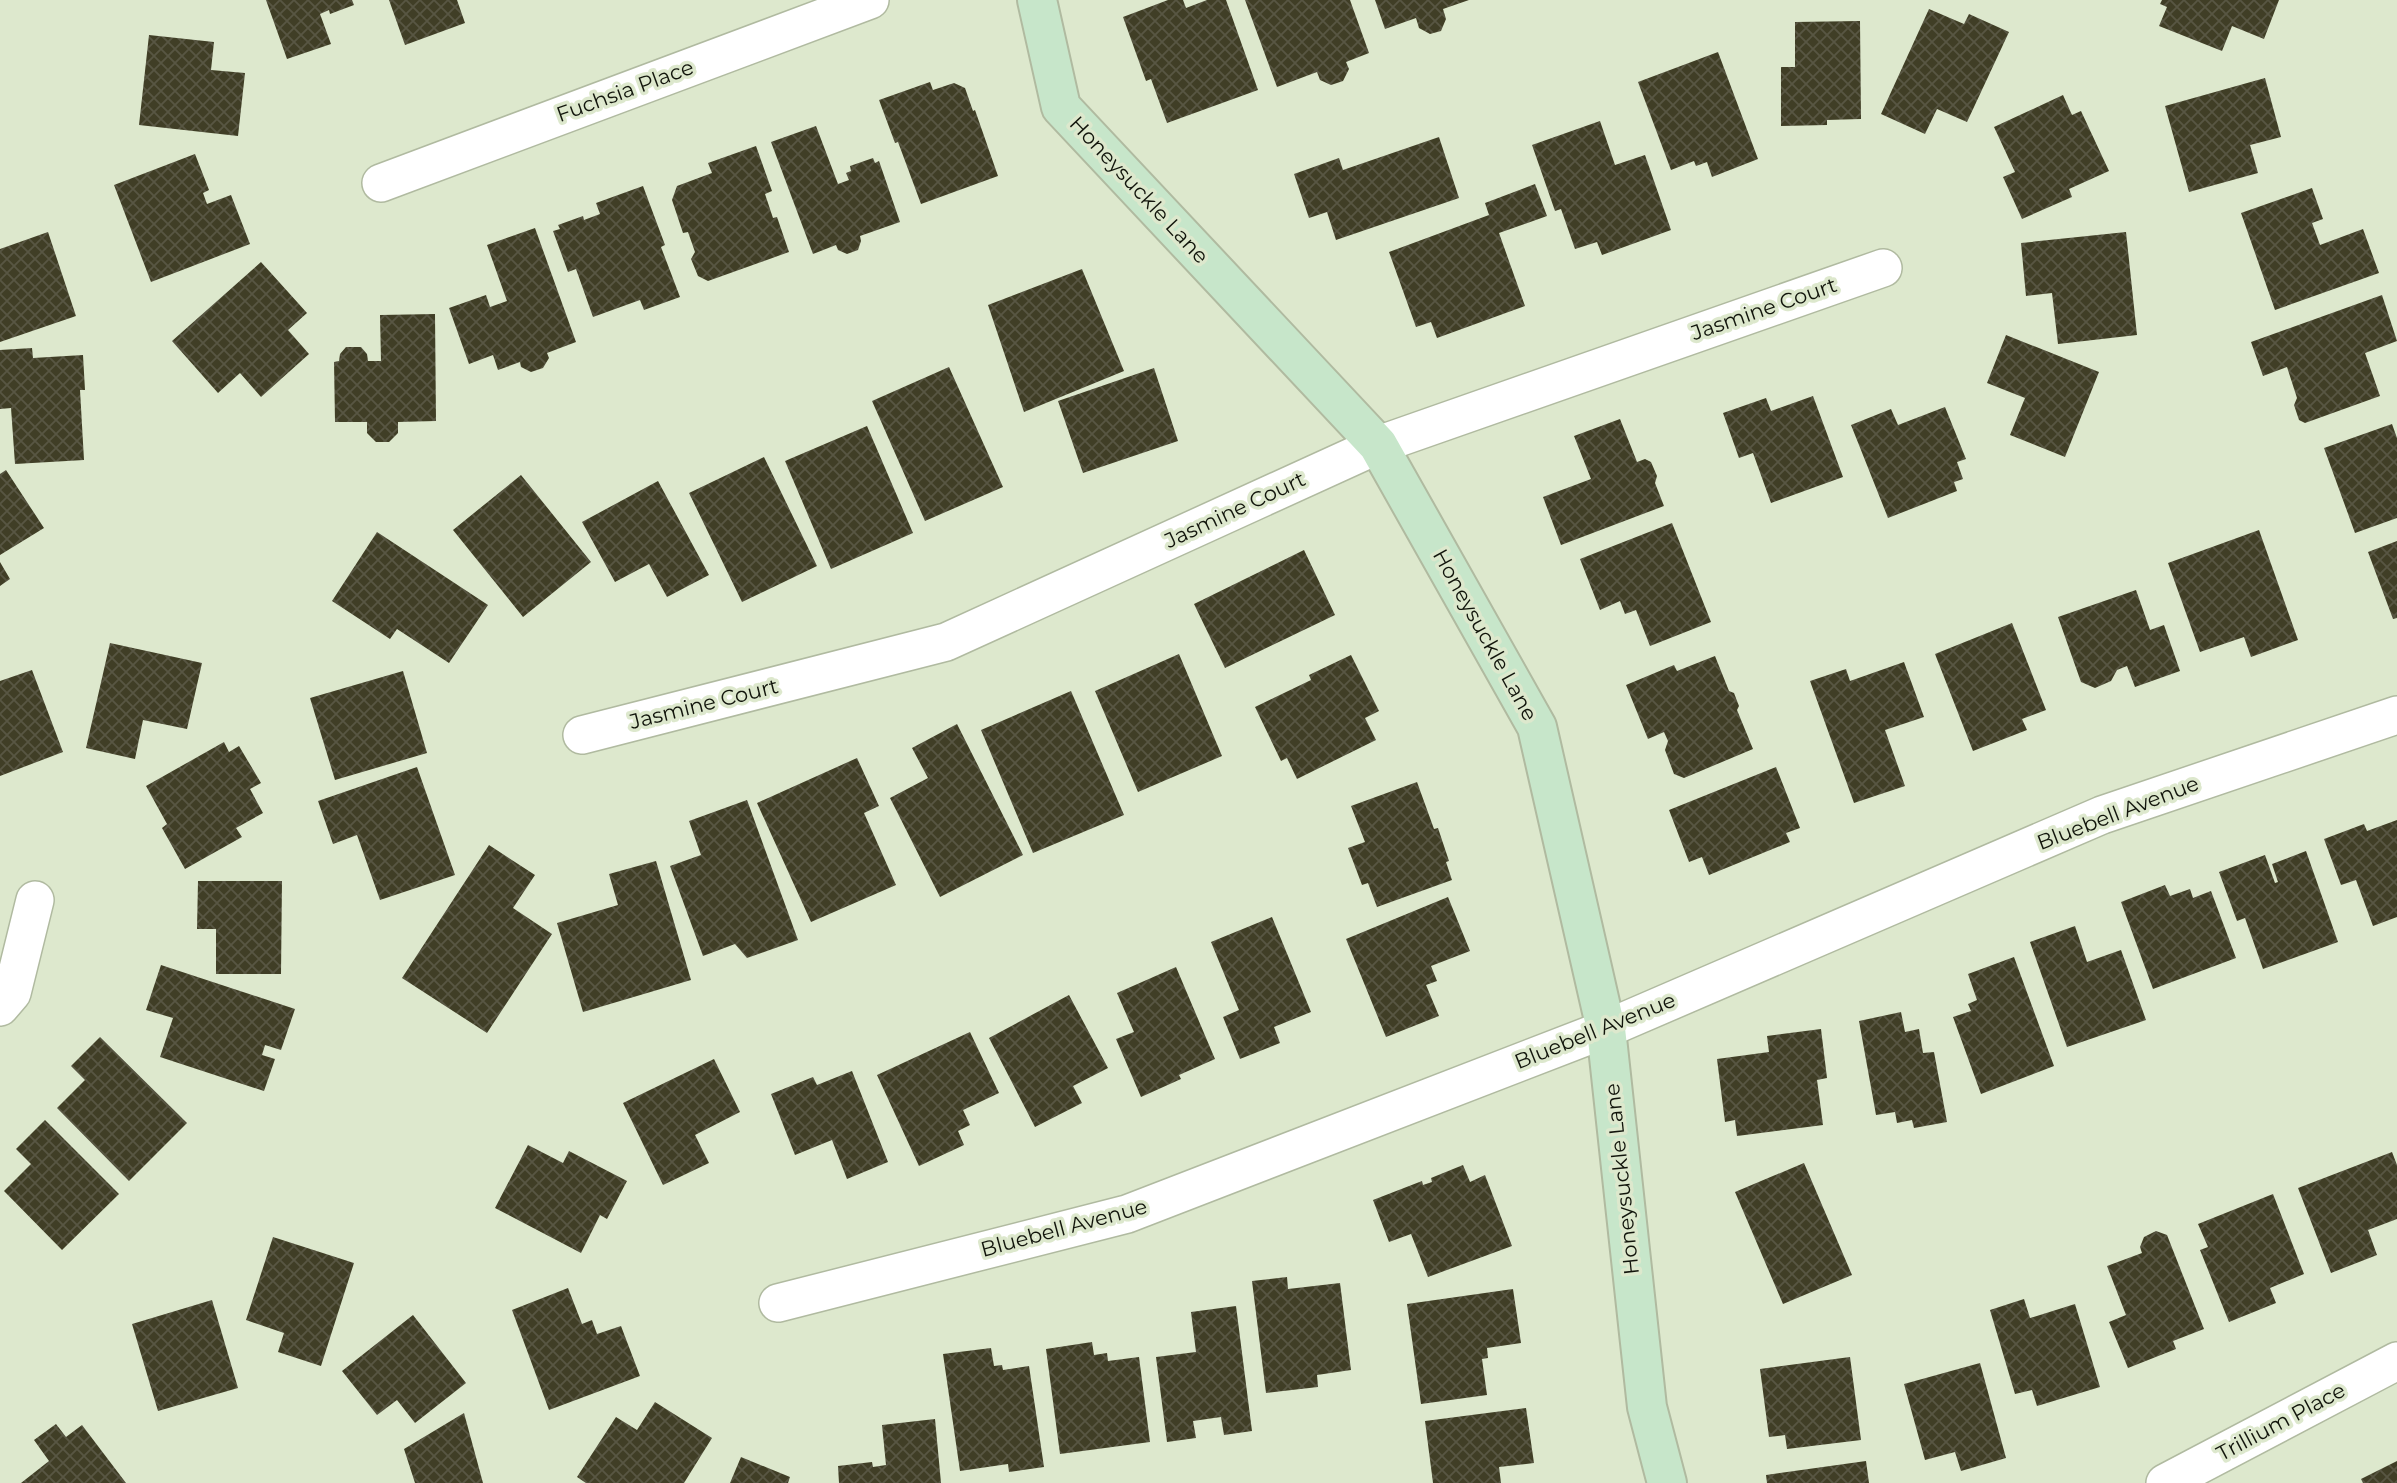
<svg xmlns="http://www.w3.org/2000/svg" width="2397" height="1483" viewBox="0 0 2397 1483" font-family="Montserrat,sans-serif">
  <style>
    .building { fill: url(#building-cross-hatch) }
    .lines { fill: none; stroke-linecap: round; stroke-linejoin: round }
    .street-casing { stroke: #b0baa0; stroke-width: 40 }
    .secondary-casing { stroke: #b0baa0; stroke-width: 42 }
    .street { stroke: #fff; stroke-width: 37 }
    .secondary { stroke: #c7e6ca; stroke-width: 38 }
    .labels { text-anchor: middle; stroke-width: 7; stroke-linejoin: round; paint-order: stroke }
    .street-label { font-size: 21px; fill: #11140b; stroke: #dde8cd }
  </style>
  <defs>
    <pattern id="building-cross-hatch" width="8" height="8" patternUnits="userSpaceOnUse" patternTransform="scale(1.75)"><rect width="8" height="8" fill="#403e26"/><path d="M0 0l8 8M0 8l8-8" fill="none" stroke="#585643"/></pattern>
  </defs>
  <rect width="100%" height="100%" fill="#dde8cd"/>
  <path class="building" d="M 266,0 L 352,0 L 354,5 L 330,14 L 329,10 L 320,14 L 331,44 L 287,59 Z
    M 389,0 L 457,0 L 465,23 L 405,45 Z
    M 1168,0 L 1183,0 L 1186,8 L 1207,0 L 1226,0 L 1258,90 L 1167,123 L 1151,79 L 1146,81 L 1123,17 Z
    M 1245,0 L 1350,0 L 1369,53 L 1346,62 L 1349,69 L 1343,81 L 1331,85 L 1320,80 L 1317,72 L 1277,87 Z
    M 1375,0 L 1469,0 L 1443,9 L 1446,19 L 1441,31 L 1430,34 L 1419,28 L 1416,18 L 1385,29 Z
    M 2162,0 L 2279,0 L 2264,39 L 2232,26 L 2222,51 L 2159,26 L 2167,7 L 2160,4 Z
    M 1929,9 L 1964,24 L 1969,14 L 2009,32 L 1967,122 L 1937,109 L 1925,134 L 1881,114 Z
    M 1860,21 L 1861,119 L 1827,120 L 1827,125 L 1781,126 L 1781,67 L 1795,67 L 1795,22 Z
    M 149,35 L 214,42 L 211,70 L 245,73 L 238,136 L 139,125 Z
    M 1718,52 L 1758,159 L 1712,177 L 1707,162 L 1696,166 L 1694,161 L 1671,170 L 1638,82 Z
    M 2265,78 L 2281,137 L 2250,145 L 2258,173 L 2189,192 L 2165,106 Z
    M 930,82 L 933,90 L 954,83 L 965,88 L 973,111 L 975,110 L 998,176 L 921,204 L 898,142 L 895,143 L 879,100 Z
    M 2063,95 L 2072,115 L 2081,111 L 2109,171 L 2069,189 L 2072,197 L 2022,219 L 2003,177 L 2015,172 L 1994,127 Z
    M 1600,121 L 1615,165 L 1645,155 L 1671,230 L 1602,255 L 1597,242 L 1575,249 L 1561,209 L 1555,211 L 1532,145 Z
    M 816,126 L 838,184 L 849,180 L 846,173 L 851,171 L 850,166 L 873,158 L 875,163 L 879,161 L 900,222 L 860,236 L 861,241 L 858,250 L 847,254 L 838,250 L 836,245 L 813,254 L 771,142 Z
    M 1439,137 L 1459,198 L 1336,240 L 1327,212 L 1309,218 L 1294,174 L 1339,158 L 1343,170 Z
    M 756,146 L 772,191 L 765,194 L 773,218 L 777,217 L 789,252 L 708,281 L 698,276 L 691,259 L 695,252 L 688,232 L 683,233 L 672,200 L 677,186 L 712,173 L 708,163 Z
    M 195,154 L 209,190 L 203,193 L 207,204 L 231,195 L 250,244 L 151,282 L 114,185 Z
    M 1535,184 L 1547,216 L 1499,233 L 1525,306 L 1437,338 L 1431,322 L 1416,327 L 1389,252 L 1489,215 L 1485,203 Z
    M 643,186 L 665,245 L 661,247 L 680,297 L 644,310 L 640,300 L 593,317 L 576,269 L 568,272 L 553,231 L 560,229 L 558,225 L 583,216 L 584,220 L 600,214 L 596,203 Z
    M 2312,188 L 2323,219 L 2312,223 L 2320,245 L 2363,229 L 2379,273 L 2275,310 L 2241,213 Z
    M 535,228 L 576,342 L 547,353 L 549,358 L 543,368 L 531,372 L 521,367 L 520,362 L 498,370 L 493,355 L 469,364 L 449,308 L 486,295 L 490,307 L 507,301 L 487,245 Z
    M 48,232 L 76,316 L 0,342 L 0,249 Z
    M 2126,232 L 2137,335 L 2058,344 L 2052,293 L 2026,296 L 2021,243 Z
    M 261,262 L 307,313 L 288,330 L 309,354 L 261,397 L 240,373 L 218,393 L 172,341 Z
    M 1082,269 L 1124,371 L 1024,412 L 988,305 Z
    M 2382,295 L 2397,341 L 2365,353 L 2380,396 L 2305,423 L 2299,420 L 2294,405 L 2297,398 L 2287,367 L 2263,376 L 2251,342 Z
    M 435,314 L 436,421 L 398,422 L 398,433 L 389,442 L 376,442 L 367,433 L 367,422 L 335,422 L 334,362 L 339,361 L 340,354 L 346,347 L 361,347 L 367,354 L 368,361 L 381,361 L 380,315 Z
    M 2006,335 L 2099,372 L 2065,457 L 2010,435 L 2025,398 L 1987,383 Z
    M 32,348 L 33,358 L 83,355 L 85,390 L 80,390 L 84,460 L 15,464 L 11,408 L 0,409 L 0,350 Z
    M 949,367 L 1003,487 L 925,521 L 872,401 Z
    M 1154,368 L 1178,441 L 1083,473 L 1058,401 Z
    M 1813,396 L 1843,477 L 1771,503 L 1753,453 L 1739,458 L 1723,413 L 1766,398 L 1771,411 Z
    M 1945,407 L 1966,459 L 1957,462 L 1963,479 L 1954,482 L 1957,491 L 1888,518 L 1851,425 L 1891,409 L 1898,425 Z
    M 1620,419 L 1637,462 L 1645,459 L 1651,462 L 1657,476 L 1655,483 L 1664,506 L 1561,545 L 1543,497 L 1591,479 L 1574,436 Z
    M 2392,424 L 2397,438 L 2397,518 L 2355,533 L 2324,448 Z
    M 867,426 L 913,533 L 831,569 L 785,461 Z
    M 764,457 L 817,566 L 742,602 L 689,493 Z
    M 6,470 L 44,528 L 0,555 L 0,474 Z
    M 521,475 L 591,562 L 523,617 L 453,530 Z
    M 658,481 L 709,575 L 667,597 L 649,564 L 615,582 L 582,522 Z
    M 1672,523 L 1711,622 L 1650,646 L 1636,610 L 1625,614 L 1620,601 L 1600,610 L 1580,559 Z
    M 2259,530 L 2298,640 L 2251,657 L 2244,637 L 2200,652 L 2168,563 Z
    M 377,532 L 488,605 L 449,663 L 397,629 L 390,639 L 332,601 Z
    M 2397,541 L 2397,618 L 2393,619 L 2368,552 Z
    M 1304,550 L 1335,615 L 1225,668 L 1194,604 Z
    M 0,562 L 10,579 L 0,586 Z
    M 2136,590 L 2150,630 L 2164,625 L 2180,671 L 2135,687 L 2127,666 L 2117,670 L 2111,681 L 2095,688 L 2081,682 L 2058,617 Z
    M 2012,623 L 2046,710 L 2022,719 L 2027,730 L 1973,751 L 1935,654 Z
    M 110,643 L 202,663 L 187,729 L 143,720 L 135,759 L 86,748 Z
    M 1179,654 L 1222,756 L 1138,792 L 1095,691 Z
    M 1351,655 L 1379,711 L 1365,718 L 1376,740 L 1297,779 L 1287,758 L 1281,761 L 1255,707 L 1311,680 L 1309,675 Z
    M 1715,656 L 1729,691 L 1734,693 L 1739,706 L 1737,710 L 1753,749 L 1684,778 L 1674,774 L 1665,750 L 1668,741 L 1664,732 L 1648,739 L 1626,685 L 1674,665 L 1677,671 Z
    M 1904,662 L 1924,717 L 1885,730 L 1905,786 L 1854,803 L 1810,681 L 1846,669 L 1850,681 Z
    M 32,670 L 63,752 L 0,776 L 0,681 Z
    M 403,671 L 427,753 L 335,780 L 310,698 Z
    M 1071,691 L 1124,815 L 1033,853 L 981,730 Z
    M 957,724 L 1023,855 L 940,897 L 890,798 L 928,778 L 912,748 Z
    M 224,742 L 229,752 L 239,746 L 261,783 L 250,789 L 263,813 L 236,828 L 242,837 L 185,869 L 162,828 L 167,824 L 146,786 Z
    M 857,758 L 879,806 L 864,813 L 896,885 L 811,922 L 757,803 Z
    M 417,767 L 455,875 L 380,900 L 357,835 L 333,844 L 318,801 Z
    M 1776,767 L 1800,828 L 1786,833 L 1790,842 L 1709,875 L 1702,857 L 1689,862 L 1669,810 Z
    M 1417,782 L 1434,829 L 1438,828 L 1449,861 L 1446,862 L 1452,880 L 1377,907 L 1368,883 L 1362,885 L 1348,848 L 1365,842 L 1351,806 Z
    M 747,800 L 798,940 L 747,958 L 735,944 L 703,956 L 670,866 L 701,855 L 689,821 Z
    M 2397,820 L 2397,917 L 2373,926 L 2356,880 L 2341,885 L 2324,839 L 2364,824 L 2367,831 Z
    M 489,845 L 535,875 L 513,908 L 552,934 L 487,1033 L 402,978 Z
    M 2306,851 L 2338,942 L 2263,969 L 2245,918 L 2237,921 L 2219,872 L 2265,855 L 2275,883 L 2278,882 L 2272,864 Z
    M 656,861 L 691,980 L 583,1012 L 557,923 L 618,905 L 609,874 Z
    M 198,881 L 282,881 L 281,974 L 216,974 L 216,929 L 197,929 Z
    M 2165,885 L 2170,896 L 2190,889 L 2193,898 L 2211,891 L 2236,958 L 2153,989 L 2121,902 Z
    M 1448,897 L 1470,951 L 1431,966 L 1437,981 L 1426,985 L 1439,1016 L 1386,1037 L 1346,939 Z
    M 1272,917 L 1311,1012 L 1274,1027 L 1280,1043 L 1240,1059 L 1223,1017 L 1239,1010 L 1211,942 Z
    M 2075,926 L 2087,962 L 2121,950 L 2146,1020 L 2067,1047 L 2030,942 Z
    M 2014,957 L 2054,1066 L 1981,1094 L 1953,1017 L 1971,1011 L 1968,1004 L 1977,1000 L 1968,974 Z
    M 161,965 L 295,1009 L 281,1050 L 265,1045 L 262,1055 L 275,1059 L 264,1091 L 160,1057 L 173,1018 L 146,1010 Z
    M 1176,967 L 1215,1059 L 1179,1075 L 1181,1079 L 1141,1097 L 1116,1039 L 1134,1032 L 1117,993 Z
    M 1069,995 L 1108,1068 L 1073,1086 L 1082,1103 L 1035,1127 L 989,1038 Z
    M 1901,1012 L 1905,1032 L 1919,1029 L 1923,1053 L 1934,1052 L 1947,1122 L 1914,1128 L 1912,1120 L 1897,1123 L 1895,1112 L 1876,1115 L 1859,1021 Z
    M 1821,1029 L 1827,1078 L 1817,1080 L 1823,1125 L 1737,1136 L 1735,1120 L 1725,1122 L 1717,1059 L 1769,1052 L 1767,1036 Z
    M 970,1032 L 999,1093 L 963,1110 L 970,1125 L 958,1131 L 964,1145 L 919,1166 L 877,1075 Z
    M 100,1037 L 187,1123 L 129,1181 L 57,1108 L 85,1080 L 71,1066 Z
    M 714,1059 L 740,1112 L 695,1135 L 709,1163 L 663,1185 L 623,1103 Z
    M 852,1071 L 888,1162 L 847,1179 L 832,1140 L 795,1155 L 771,1094 L 813,1077 L 817,1085 Z
    M 45,1120 L 119,1194 L 62,1250 L 4,1191 L 31,1164 L 16,1149 Z
    M 528,1145 L 563,1163 L 569,1151 L 627,1181 L 607,1219 L 600,1215 L 581,1253 L 495,1208 Z
    M 2392,1152 L 2397,1165 L 2397,1219 L 2368,1230 L 2377,1255 L 2331,1273 L 2298,1188 Z
    M 1804,1163 L 1852,1275 L 1783,1304 L 1735,1192 Z
    M 1463,1165 L 1470,1182 L 1485,1175 L 1512,1246 L 1428,1277 L 1411,1234 L 1389,1242 L 1373,1200 L 1422,1181 L 1423,1185 L 1432,1182 L 1431,1178 Z
    M 2273,1194 L 2304,1274 L 2270,1288 L 2276,1303 L 2229,1322 L 2200,1250 L 2208,1247 L 2198,1224 Z
    M 2156,1231 L 2167,1235 L 2204,1329 L 2173,1341 L 2176,1349 L 2128,1368 L 2109,1322 L 2126,1315 L 2107,1266 L 2142,1253 L 2140,1247 L 2144,1237 Z
    M 273,1237 L 354,1263 L 321,1366 L 278,1352 L 284,1333 L 246,1320 Z
    M 1287,1277 L 1288,1289 L 1340,1283 L 1351,1370 L 1317,1375 L 1318,1387 L 1266,1393 L 1252,1281 Z
    M 568,1288 L 582,1324 L 592,1320 L 597,1334 L 621,1326 L 640,1376 L 549,1410 L 512,1310 Z
    M 1513,1289 L 1521,1343 L 1487,1348 L 1488,1358 L 1482,1359 L 1487,1395 L 1421,1404 L 1407,1304 Z
    M 2024,1299 L 2030,1318 L 2075,1304 L 2100,1387 L 2037,1406 L 2032,1390 L 2015,1394 L 1990,1310 Z
    M 212,1300 L 238,1388 L 158,1411 L 132,1324 Z
    M 1236,1306 L 1252,1431 L 1224,1435 L 1221,1417 L 1193,1421 L 1196,1438 L 1167,1442 L 1156,1357 L 1196,1352 L 1191,1312 Z
    M 413,1315 L 466,1383 L 415,1423 L 397,1400 L 377,1415 L 342,1371 Z
    M 1092,1342 L 1094,1355 L 1107,1353 L 1108,1361 L 1139,1357 L 1150,1442 L 1060,1454 L 1046,1349 Z
    M 991,1348 L 994,1366 L 1002,1365 L 1003,1370 L 1029,1366 L 1044,1467 L 1009,1472 L 1008,1464 L 960,1471 L 943,1354 Z
    M 1850,1357 L 1861,1440 L 1787,1449 L 1785,1435 L 1769,1437 L 1760,1369 Z
    M 1980,1363 L 2006,1458 L 1961,1471 L 1955,1452 L 1925,1460 L 1904,1384 Z
    M 655,1402 L 712,1438 L 684,1483 L 586,1483 L 577,1477 L 616,1417 L 637,1430 Z
    M 1526,1408 L 1534,1463 L 1499,1467 L 1501,1483 L 1433,1483 L 1425,1421 Z
    M 464,1413 L 483,1483 L 415,1483 L 404,1449 Z
    M 935,1419 L 941,1483 L 839,1483 L 838,1466 L 872,1462 L 873,1467 L 886,1465 L 882,1425 Z
    M 56,1424 L 66,1437 L 82,1425 L 126,1483 L 21,1483 L 49,1461 L 34,1440 Z
    M 741,1457 L 790,1477 L 788,1483 L 730,1483 Z
    M 1866,1461 L 1869,1483 L 1767,1483 L 1766,1475 Z
    M 2397,1461 L 2397,1483 L 2363,1483 L 2361,1479 Z"/>
  <g class="lines">
    <g class="street-casing">
      <path id="street" d="M 381,183 L 870,0
        M 582,735 L 946,642 L 1378,445 L 1883,268
        M 0,1007 L 12,993 L 35,900
        M 778,1303 L 1127,1214 L 1606,1029 L 2102,815 L 2397,715
        M 2165,1483 L 2397,1361"/>
    </g>
    <g class="secondary-casing">
      <path id="secondary" d="M 1037,0 L 1061,107 L 1378,445 L 1537,727 L 1606,1029 L 1647,1407 L 1667,1483"/>
    </g>
    <use href="#street" class="street"/>
    <use href="#secondary" class="secondary"/>
  </g>
  <g class="labels">
    <g class="street-label">
      <text transform="translate(625 91) rotate(-20)" y="7">Fuchsia Place</text>
      <text transform="translate(1139 190) rotate(47)" y="7">Honeysuckle Lane</text>
      <text transform="translate(1764 309) rotate(-19)" y="7">Jasmine Court</text>
      <text transform="translate(1235 510) rotate(-25)" y="7">Jasmine Court</text>
      <text transform="translate(1485 635) rotate(61)" y="7">Honeysuckle Lane</text>
      <text transform="translate(704 704) rotate(-14)" y="7">Jasmine Court</text>
      <text transform="translate(2118 813) rotate(-21)" y="7">Bluebell Avenue</text>
      <text transform="translate(1595 1031) rotate(-22)" y="7">Bluebell Avenue</text>
      <text transform="translate(1622 1179) rotate(-96)" y="7">Honeysuckle Lane</text>
      <text transform="translate(1064 1228) rotate(-15)" y="7">Bluebell Avenue</text>
      <text transform="translate(2281 1422) rotate(-28)" y="7">Trillium Place</text>
    </g>
  </g>
</svg>
